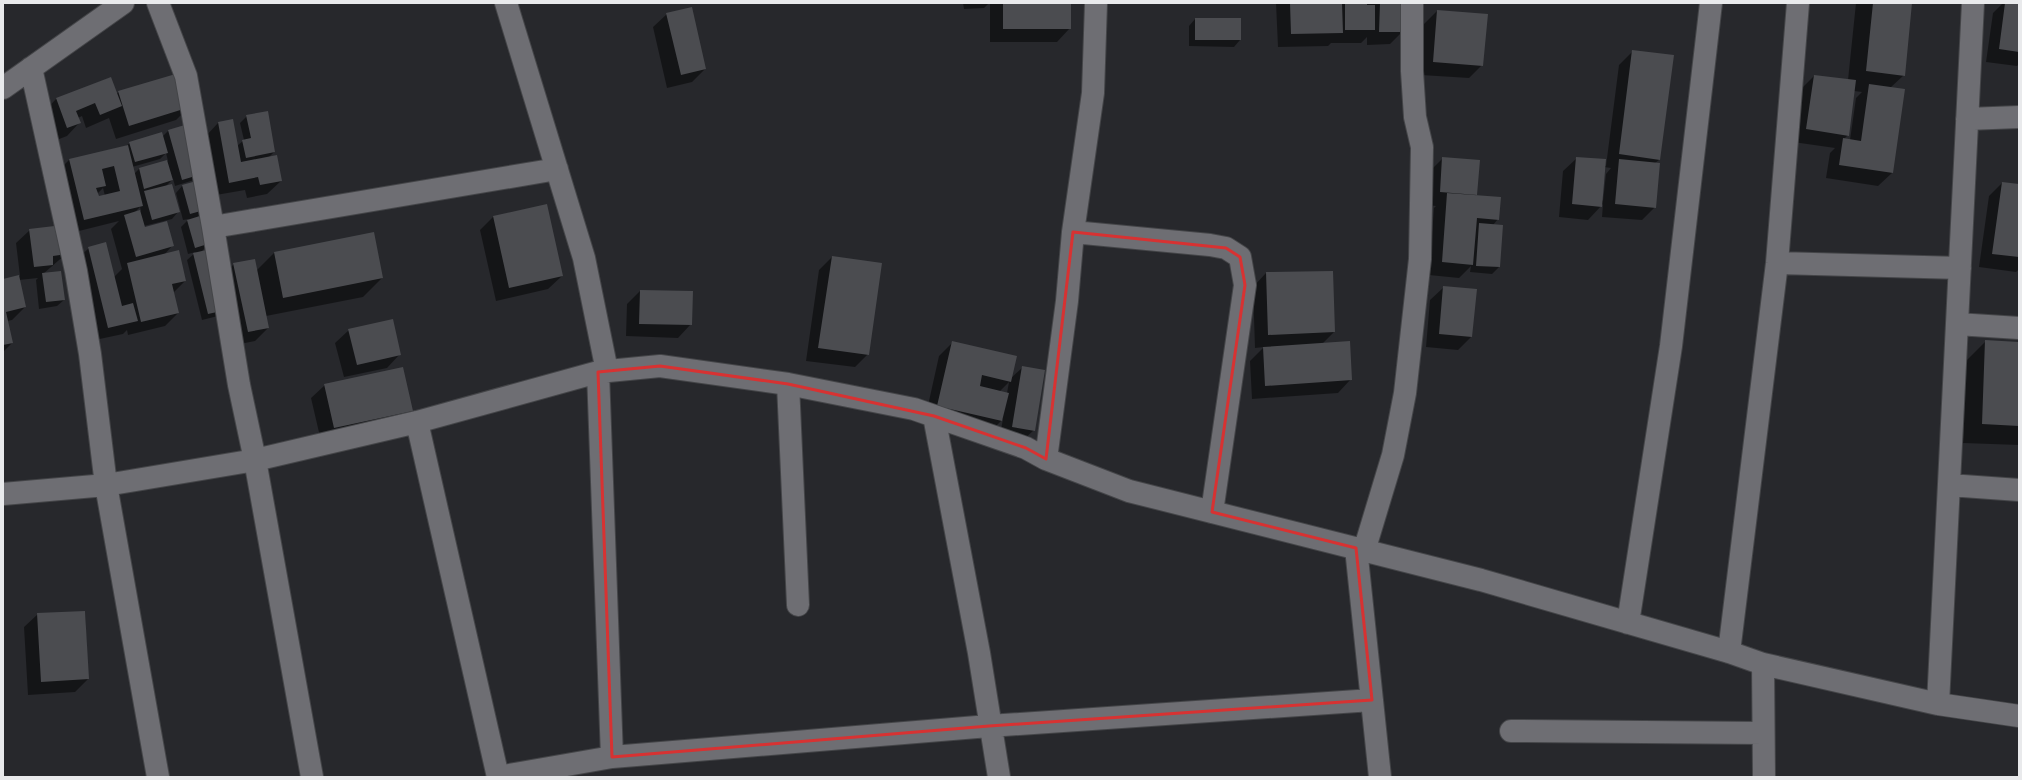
<svg xmlns="http://www.w3.org/2000/svg" width="2022" height="780" viewBox="0 0 2022 780" font-family="Quicksand,sans-serif">
  <style>
    .shadow { fill: #0007; fill-rule: evenodd }
    .building { fill: #4b4c50; fill-rule: evenodd }
    .lines { fill: none; stroke-linecap: round; stroke-linejoin: round }
    .minor-casing { stroke: #444548; stroke-width: 24 }
    .minor { stroke: #6e6e73; stroke-width: 22 }
    .marked { fill: none; stroke: #d73232; stroke-width: 3; stroke-linejoin: round }
  </style>
  <rect width="100%" height="100%" fill="#27282c"/>
  <path class="shadow" d="M 963,3 L 989,3 L 984,8 L 964,9 Z
    M 990,3 L 1070,3 L 1070,28 L 1057,42 L 990,42 Z
    M 1276,3 L 1403,3 L 1403,31 L 1390,44 L 1367,45 L 1367,37 L 1361,43 L 1331,43 L 1328,46 L 1278,47 Z
    M 1856,3 L 1911,3 L 1904,75 L 1890,88 L 1892,173 L 1878,186 L 1826,178 L 1830,153 L 1835,148 L 1793,142 L 1801,89 L 1814,76 L 1848,80 ZM 1854,91 L 1862,92 L 1856,98 L 1850,140 L 1844,139 L 1848,135 Z
    M 2003,3 L 2019,3 L 2019,64 L 2017,66 L 1986,62 L 1993,13 Z
    M 1437,11 L 1482,65 L 1469,78 L 1421,75 L 1424,24 Z
    M 667,14 L 705,69 L 692,82 L 667,88 L 653,27 Z
    M 1195,19 L 1240,40 L 1234,47 L 1189,46 L 1189,26 Z
    M 1633,51 L 1659,160 L 1655,163 L 1655,207 L 1642,220 L 1602,217 L 1603,204 L 1588,220 L 1559,217 L 1563,171 L 1577,158 L 1606,166 L 1619,65 ZM 1604,167 L 1611,168 L 1606,174 L 1603,201 L 1602,200 Z
    M 110,78 L 116,94 L 119,92 L 189,107 L 176,120 L 116,139 L 109,118 L 86,128 L 82,116 L 78,118 L 80,122 L 67,136 L 54,141 L 43,113 L 56,99 Z
    M 247,116 L 274,152 L 268,158 L 281,181 L 267,194 L 247,198 L 245,190 L 216,195 L 205,137 L 218,123 L 232,120 L 237,146 L 244,140 L 240,123 Z
    M 187,125 L 194,180 L 175,186 L 173,179 L 165,187 L 178,212 L 172,219 L 144,226 L 172,246 L 164,255 L 185,281 L 173,293 L 178,313 L 165,326 L 128,335 L 127,330 L 123,334 L 95,340 L 75,261 L 89,248 L 114,277 L 122,269 L 111,229 L 119,221 L 71,233 L 56,173 L 69,160 L 126,146 L 130,143 L 162,137 L 168,131 ZM 166,153 L 168,161 L 139,169 L 134,174 L 132,167 L 160,159 ZM 103,188 L 105,196 L 98,197 L 97,194 ZM 140,207 L 141,211 L 134,213 Z
    M 1443,158 L 1479,161 L 1476,196 L 1498,219 L 1493,225 L 1502,226 L 1499,267 L 1492,274 L 1470,272 L 1471,266 L 1459,278 L 1429,275 L 1434,208 L 1436,206 L 1427,205 L 1429,172 Z
    M 199,181 L 207,209 L 197,218 L 210,243 L 201,252 L 218,316 L 202,320 L 187,260 L 196,252 L 188,254 L 181,227 L 189,219 L 183,220 L 176,193 L 182,186 Z
    M 2002,183 L 2019,185 L 2019,269 L 2016,272 L 1979,267 L 1989,196 Z
    M 546,205 L 562,276 L 548,289 L 496,301 L 480,230 L 493,217 Z
    M 30,230 L 66,254 L 43,274 L 64,300 L 57,306 L 39,309 L 36,280 L 38,278 L 19,280 L 25,307 L 12,320 L 7,321 L 12,343 L 3,352 L 3,280 L 20,276 L 16,243 Z
    M 274,253 L 382,278 L 363,297 L 266,316 L 268,328 L 255,341 L 235,345 L 220,278 L 234,264 L 256,271 Z
    M 832,257 L 868,354 L 855,367 L 806,361 L 819,270 Z
    M 1266,273 L 1334,332 L 1322,344 L 1351,379 L 1338,393 L 1252,399 L 1250,361 L 1264,347 L 1255,348 L 1253,287 Z
    M 1444,287 L 1471,337 L 1458,350 L 1426,347 L 1430,300 Z
    M 640,291 L 691,324 L 678,338 L 626,336 L 627,304 Z
    M 349,330 L 400,354 L 387,368 L 344,377 L 335,343 Z
    M 1986,341 L 2019,343 L 2019,445 L 1963,443 L 1966,361 Z
    M 953,342 L 1010,379 L 1023,367 L 1034,430 L 1020,443 L 999,440 L 1003,419 L 988,434 L 925,419 L 939,356 ZM 1009,382 L 1007,393 L 999,392 Z
    M 325,385 L 412,411 L 398,424 L 321,441 L 311,398 Z
    M 85,612 L 88,679 L 75,692 L 28,695 L 24,627 L 38,614 Z"/>
  <path class="building" d="M 1003,3 L 1071,3 L 1071,29 L 1003,29 Z
    M 1290,3 L 1342,3 L 1343,33 L 1291,34 Z
    M 1345,3 L 1367,3 L 1367,5 L 1375,5 L 1375,30 L 1345,30 Z
    M 1380,3 L 1404,3 L 1404,32 L 1379,32 Z
    M 1873,3 L 1912,3 L 1905,76 L 1866,71 Z
    M 2005,3 L 2019,3 L 2019,52 L 1999,49 Z
    M 692,7 L 706,69 L 681,75 L 666,13 Z
    M 1437,10 L 1488,14 L 1483,66 L 1433,62 Z
    M 1195,18 L 1241,18 L 1241,40 L 1195,40 Z
    M 1632,50 L 1674,55 L 1660,160 L 1619,154 Z
    M 179,73 L 190,107 L 129,126 L 118,91 Z
    M 1814,75 L 1856,80 L 1849,136 L 1806,129 Z
    M 111,77 L 122,106 L 100,115 L 95,103 L 76,111 L 81,123 L 67,128 L 56,98 Z
    M 1869,84 L 1905,89 L 1893,173 L 1839,165 L 1843,138 L 1861,141 Z
    M 268,111 L 275,152 L 246,158 L 242,140 L 251,138 L 246,115 Z
    M 233,119 L 241,162 L 277,155 L 282,181 L 260,185 L 258,177 L 229,183 L 218,122 Z
    M 188,124 L 202,174 L 182,180 L 168,130 Z
    M 162,132 L 168,153 L 135,162 L 129,142 Z
    M 128,145 L 143,206 L 84,220 L 69,159 ZM 114,166 L 120,191 L 99,196 L 96,188 L 106,186 L 102,169 Z
    M 1442,157 L 1480,160 L 1477,195 L 1440,192 Z
    M 1576,157 L 1606,159 L 1602,207 L 1572,204 Z
    M 1619,159 L 1660,163 L 1656,208 L 1615,204 Z
    M 167,160 L 173,180 L 144,189 L 139,168 Z
    M 200,180 L 208,209 L 190,214 L 182,185 Z
    M 2002,182 L 2019,184 L 2019,257 L 1992,254 Z
    M 172,184 L 180,212 L 152,220 L 144,191 Z
    M 1447,193 L 1501,197 L 1499,220 L 1477,218 L 1473,265 L 1442,262 Z
    M 547,204 L 563,276 L 509,288 L 493,216 Z
    M 140,210 L 145,227 L 167,221 L 174,246 L 136,257 L 124,215 Z
    M 203,215 L 211,243 L 195,248 L 187,220 Z
    M 1479,223 L 1503,225 L 1500,267 L 1476,266 Z
    M 63,225 L 67,254 L 53,256 L 53,265 L 34,267 L 29,229 Z
    M 374,232 L 383,278 L 283,298 L 274,252 Z
    M 106,242 L 122,306 L 133,303 L 138,321 L 108,328 L 88,247 Z
    M 211,249 L 226,310 L 208,314 L 193,253 Z
    M 179,250 L 186,281 L 172,284 L 179,313 L 141,322 L 127,263 Z
    M 832,256 L 882,263 L 869,355 L 818,348 Z
    M 255,259 L 269,328 L 248,332 L 233,263 Z
    M 61,271 L 65,300 L 46,302 L 42,273 Z
    M 1333,271 L 1335,332 L 1268,335 L 1266,272 Z
    M 19,275 L 26,307 L 6,312 L 13,343 L 3,345 L 3,279 Z
    M 1443,286 L 1477,289 L 1472,337 L 1439,334 Z
    M 640,290 L 693,291 L 692,325 L 639,324 Z
    M 393,319 L 401,355 L 357,365 L 348,329 Z
    M 1985,340 L 2019,342 L 2019,426 L 1982,424 Z
    M 952,341 L 1017,356 L 1011,382 L 982,375 L 980,386 L 1009,393 L 1002,421 L 937,406 Z
    M 1350,341 L 1352,380 L 1265,386 L 1263,347 Z
    M 1022,366 L 1045,370 L 1035,431 L 1012,427 Z
    M 403,367 L 413,411 L 334,428 L 324,384 Z
    M 85,611 L 89,679 L 41,682 L 37,613 Z"/>
  <g class="lines">
    <g class="minor-casing">
      <path id="minor" d="M 158,3 L 186,76 L 213,227 L 239,385 L 255,460 L 312,777
        M 506,3 L 584,258 L 607,371
        M 31,68 L 76,271 L 90,354 L 106,485 L 158,777
        M 3,88 L 123,3
        M 1967,119 L 2019,117
        M 213,227 L 557,169
        M 1073,232 L 1210,245 L 1226,248 L 1240,257 L 1245,285 L 1212,512
        M 1777,263 L 1960,268
        M 1957,324 L 2019,328
        M 598,372 L 612,757
        M 788,384 L 798,605
        M 934,416 L 979,653 L 999,777
        M 417,422 L 498,777
        M 1046,459 L 1067,301 L 1073,232 L 1093,93 L 1096,3
        M 1949,485 L 2019,490
        M 3,494 L 106,485 L 255,460 L 417,422 L 598,372 L 660,366 L 788,384 L 914,409 L 1026,448 L 1046,459 L 1129,491 L 1481,580 L 1729,652 L 1763,664 L 1938,704 L 2019,716
        M 1356,548 L 1380,777
        M 1364,551 L 1393,455 L 1405,393 L 1420,259 L 1422,147 L 1415,117 L 1412,71 L 1412,3
        M 1628,623 L 1671,346 L 1711,3
        M 1729,652 L 1777,263 L 1798,3
        M 1763,664 L 1764,777
        M 1938,704 L 1973,3
        M 1511,731 L 1763,733
        M 498,777 L 612,757 L 989,726 L 1372,700"/>
    </g>
    <use href="#minor" class="minor"/>
  </g>
  <path class="marked" d="M 1073,232 L 1226,248 L 1240,257 L 1245,285 L 1212,512 L 1356,548 L 1372,700 L 989,726 L 612,757 L 598,372 L 660,366 L 788,384 L 934,416 L 1026,448 L 1046,459 Z"/>
  <rect width="2022" height="780" fill="none" stroke="#e9eaec" stroke-width="8"/>
</svg>
